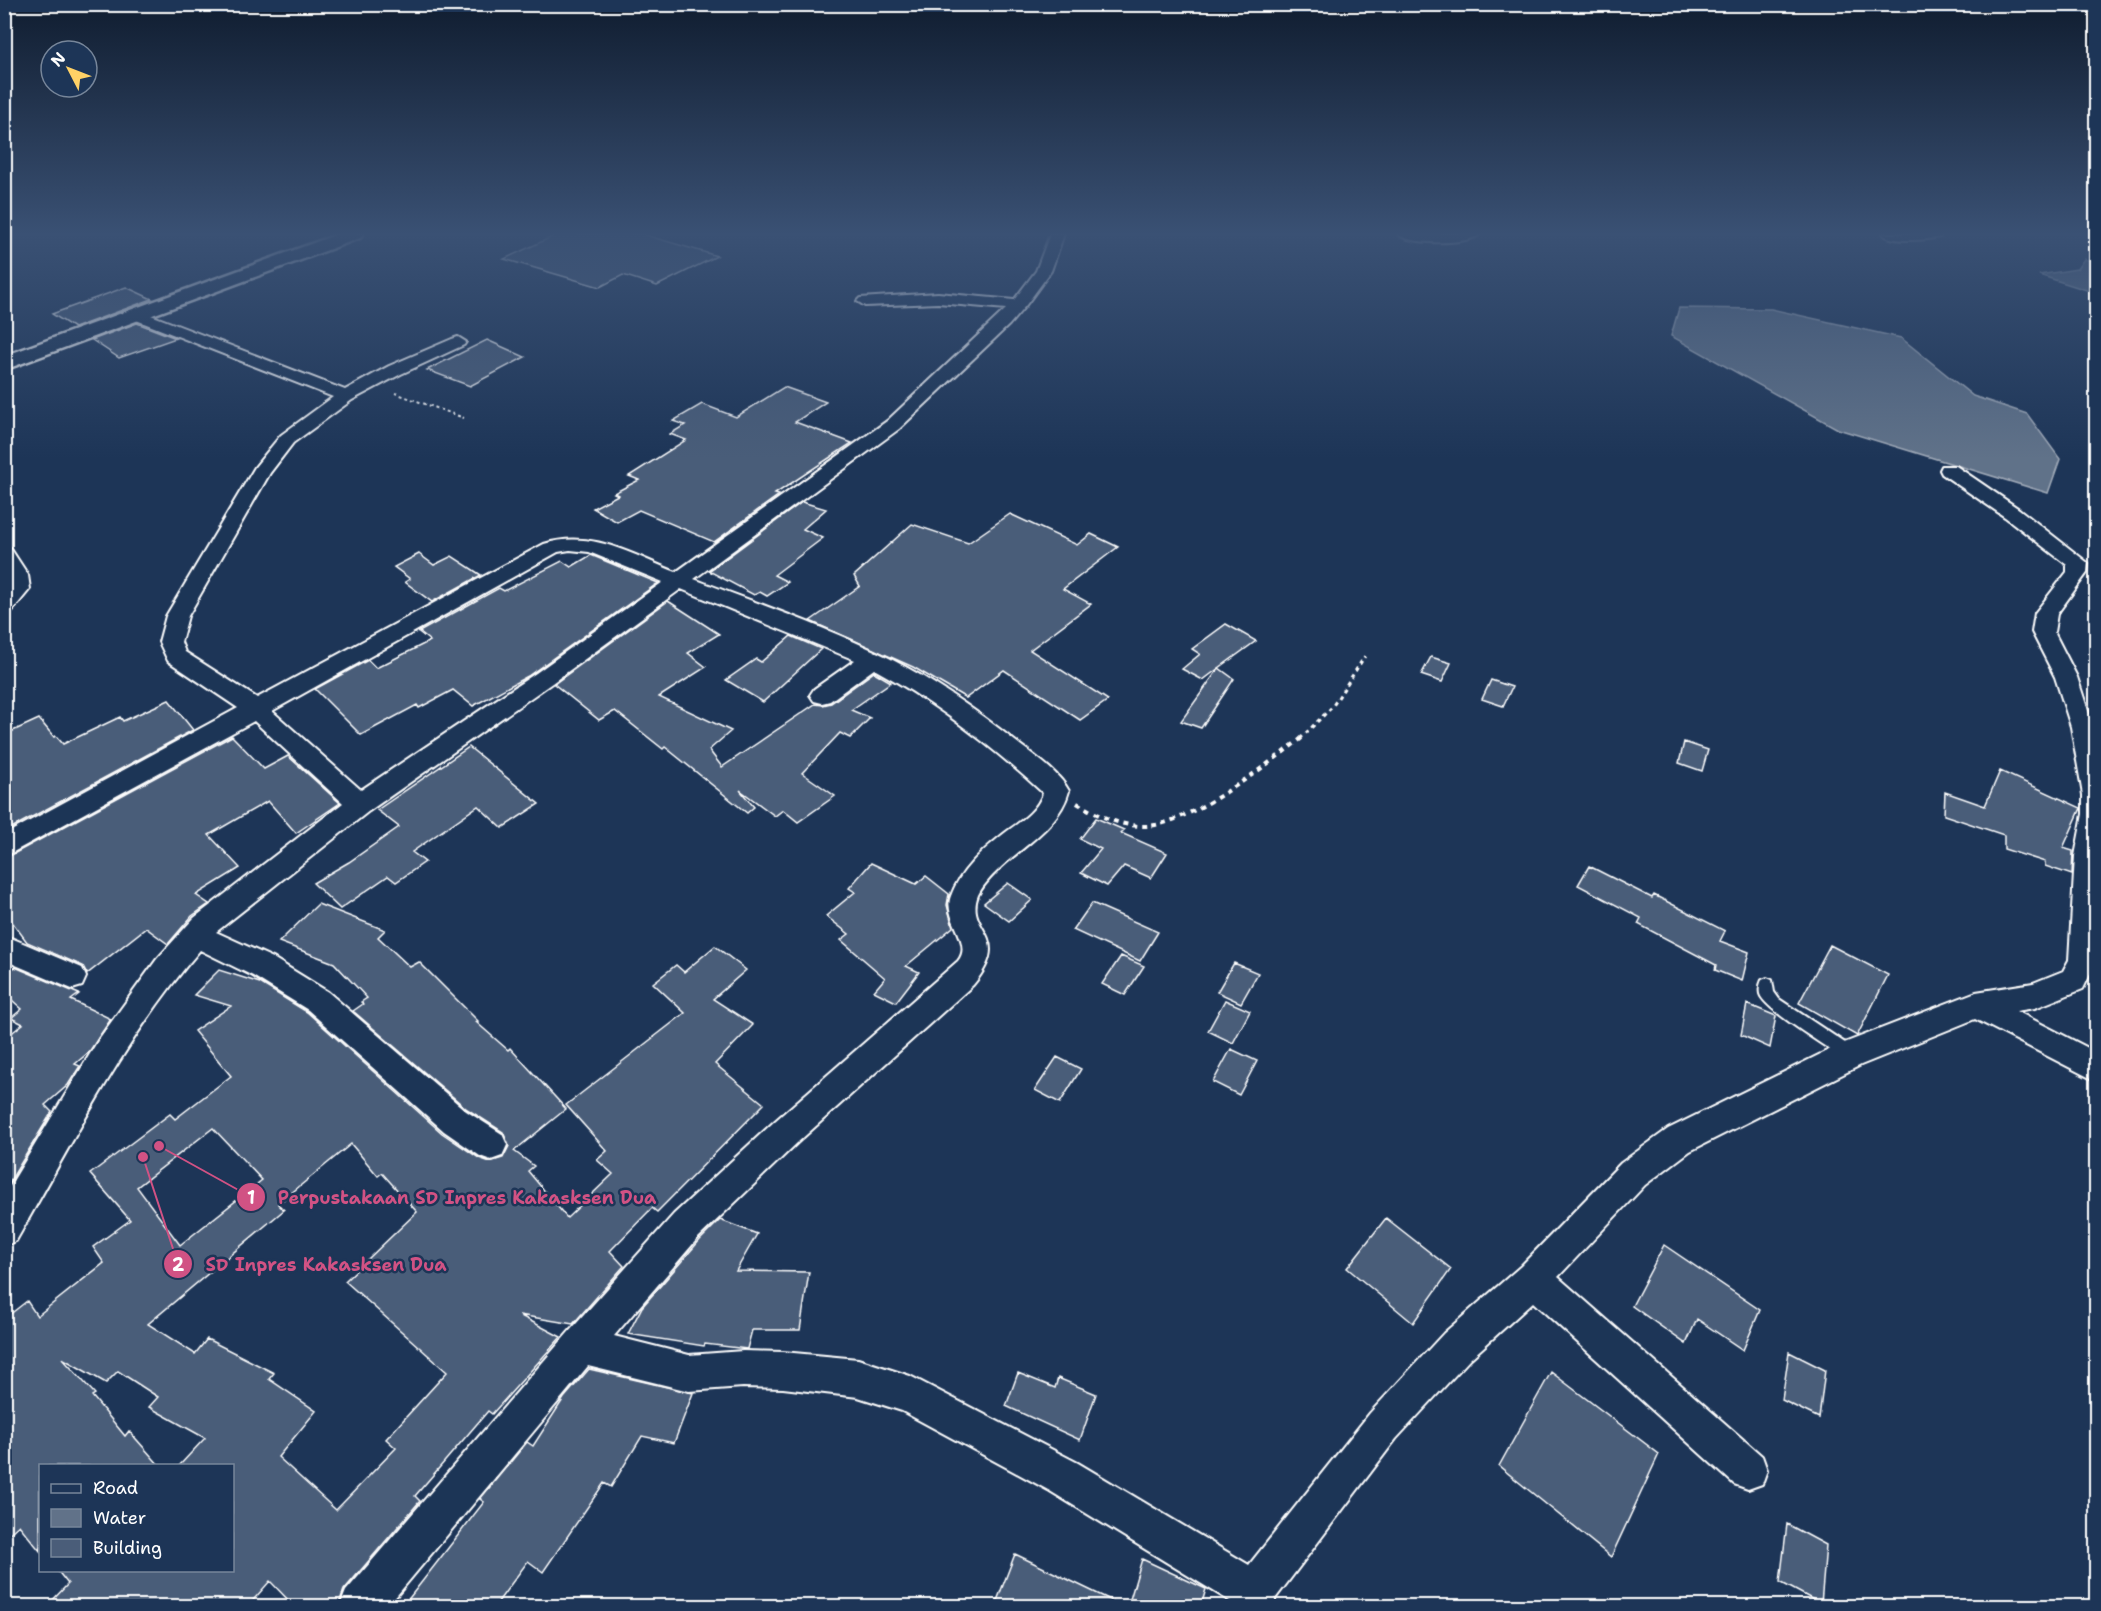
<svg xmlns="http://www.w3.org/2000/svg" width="2101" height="1611" viewBox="0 0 2101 1611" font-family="'Shantell Sans',sans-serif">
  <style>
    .water { fill: #617289; stroke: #a0aab8; stroke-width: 1.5 }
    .building { fill: #4a5d79; stroke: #fff; stroke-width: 1.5; fill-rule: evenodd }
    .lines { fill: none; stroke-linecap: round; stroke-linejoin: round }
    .lane-casing { stroke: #fff; stroke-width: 4 }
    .street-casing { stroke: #fff; stroke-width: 4 }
    .secondary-casing { stroke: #fff; stroke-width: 5 }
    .path-far2 { stroke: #fff; stroke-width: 2; stroke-dasharray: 3 3; stroke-linecap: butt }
    .path-far1 { stroke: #fff; stroke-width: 3; stroke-dasharray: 4 4; stroke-linecap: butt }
    .path { stroke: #fff; stroke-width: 4; stroke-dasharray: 5 5; stroke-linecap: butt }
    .lane { fill: #1d3557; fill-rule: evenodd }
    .street { fill: #1d3557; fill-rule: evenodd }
    .secondary { fill: #1d3557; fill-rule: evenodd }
    .leader { fill: none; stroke: #d15284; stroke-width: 2 }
    .callout-dot { fill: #d15284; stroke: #1d3557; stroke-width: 2 }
    .mark-label { font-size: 18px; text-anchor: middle; font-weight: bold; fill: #fff }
    .callout-label { font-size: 18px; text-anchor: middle; font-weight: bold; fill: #d15284; stroke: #1d3557; stroke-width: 5; stroke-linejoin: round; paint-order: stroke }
  </style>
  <rect width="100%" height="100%" fill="#1d3557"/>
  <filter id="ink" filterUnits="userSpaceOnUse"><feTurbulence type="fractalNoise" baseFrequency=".0167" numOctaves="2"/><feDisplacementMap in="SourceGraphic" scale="12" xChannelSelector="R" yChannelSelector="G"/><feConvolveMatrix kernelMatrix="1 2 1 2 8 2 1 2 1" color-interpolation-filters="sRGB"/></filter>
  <g filter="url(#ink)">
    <path class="water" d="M 2084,259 L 2096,263 L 2096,293 L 2039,275 L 2077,269 Z
      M 1679,308 L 1771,309 L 1901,338 L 1973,396 L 2027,414 L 2060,459 L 2048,493 L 1838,429 L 1671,336 Z"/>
    <path class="building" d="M 558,234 L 642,234 L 717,256 L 657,286 L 623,275 L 600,287 L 504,259 Z
      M 126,287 L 152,299 L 74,328 L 52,314 Z
      M 137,323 L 176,338 L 119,358 L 92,340 Z
      M 487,340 L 525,357 L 470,386 L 427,370 Z
      M 784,387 L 826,402 L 795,422 L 852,443 L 775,494 L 779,495 L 714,542 L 639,510 L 617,522 L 593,508 L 618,495 L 614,493 L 639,480 L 629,476 L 686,440 L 670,434 L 685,425 L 673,421 L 702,404 L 736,417 Z
      M 802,502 L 826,509 L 803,529 L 823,538 L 774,575 L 788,582 L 767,596 L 760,592 L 754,595 L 709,571 Z
      M 1010,514 L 1077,545 L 1091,534 L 1118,547 L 1063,589 L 1091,604 L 1030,650 L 1108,700 L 1080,720 L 1004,670 L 966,698 L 913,667 L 810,621 L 860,586 L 854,576 L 912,524 L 968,543 Z
      M 419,554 L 434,565 L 452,556 L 481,575 L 432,602 L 405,582 L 410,579 L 394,567 Z
      M 591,555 L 658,583 L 528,676 L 473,706 L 453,690 L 419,708 L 417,705 L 361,735 L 315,689 L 368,660 L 376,668 L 430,641 L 419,632 L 499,588 L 504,591 L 562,561 L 571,567 Z
      M 668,601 L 719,634 L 688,653 L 706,667 L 659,697 L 731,731 L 709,750 L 722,767 L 815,704 L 823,705 L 831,703 L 874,672 L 891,682 L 851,710 L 870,718 L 850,738 L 840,733 L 802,773 L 835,796 L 798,822 L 783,810 L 775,816 L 740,790 L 754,807 L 747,813 L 665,747 L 663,749 L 615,711 L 599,720 L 554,684 Z
      M 1226,624 L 1256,641 L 1219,668 L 1234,679 L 1201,728 L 1181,721 L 1219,668 L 1203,680 L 1182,669 L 1200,654 L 1192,649 Z
      M 791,636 L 821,649 L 763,702 L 726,680 L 756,659 L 761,662 Z
      M 1431,657 L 1451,663 L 1442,682 L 1421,675 Z
      M 1491,680 L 1512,687 L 1503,706 L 1482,699 Z
      M 169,700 L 193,730 L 4,832 L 4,735 L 39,719 L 54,737 L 56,736 L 63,744 L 120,717 L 123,721 Z
      M 232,736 L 264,769 L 288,756 L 340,803 L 296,833 L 268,801 L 209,835 L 240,868 L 196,895 L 209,904 L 192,916 L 168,944 L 146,928 L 87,974 L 83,966 L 27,942 L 4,911 L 4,859 Z
      M 1684,742 L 1708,750 L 1702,771 L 1679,763 Z
      M 469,747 L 539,804 L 502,828 L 478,806 L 412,852 L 425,862 L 396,882 L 388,876 L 340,909 L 313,883 L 349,862 L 399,827 L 377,810 Z
      M 2000,771 L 2081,808 L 2063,848 L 2073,851 L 2072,875 L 2045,866 L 2045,862 L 2004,849 L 2004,835 L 1944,815 L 1945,792 L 1985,806 Z
      M 1096,818 L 1124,830 L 1121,833 L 1167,853 L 1151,878 L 1124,866 L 1107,886 L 1081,873 L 1101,849 L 1080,839 Z
      M 871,863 L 916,884 L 926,876 L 949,894 L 947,905 L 953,927 L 906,966 L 919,972 L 896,1002 L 874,991 L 885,978 L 841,940 L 849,934 L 826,916 L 855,892 L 849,888 Z
      M 1589,866 L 1652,898 L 1654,895 L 1725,931 L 1720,941 L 1749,952 L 1742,981 L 1715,970 L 1716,965 L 1638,924 L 1641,918 L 1578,885 Z
      M 1008,883 L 1032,900 L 1009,921 L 984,903 Z
      M 1092,903 L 1158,932 L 1140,961 L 1073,930 Z
      M 318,904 L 385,930 L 378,937 L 410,967 L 419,962 L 478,1021 L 476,1022 L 508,1050 L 510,1048 L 566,1109 L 514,1151 L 534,1166 L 528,1171 L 567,1218 L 613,1174 L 597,1160 L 607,1151 L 566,1105 L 685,1013 L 653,983 L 676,965 L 684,972 L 715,946 L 746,970 L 713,999 L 753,1025 L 715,1064 L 764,1104 L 657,1212 L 652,1208 L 610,1251 L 624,1266 L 573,1324 L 519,1315 L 561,1337 L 492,1414 L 488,1411 L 415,1496 L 420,1501 L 344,1590 L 338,1606 L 294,1606 L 270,1581 L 248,1606 L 47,1606 L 68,1584 L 57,1570 L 232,1570 L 232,1466 L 179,1466 L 205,1438 L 149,1407 L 158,1397 L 118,1371 L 106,1383 L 62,1358 L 95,1394 L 92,1396 L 125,1436 L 129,1431 L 160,1466 L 40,1466 L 40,1551 L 19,1525 L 4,1538 L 4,1319 L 27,1301 L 37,1316 L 104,1263 L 93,1247 L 130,1220 L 90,1174 L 170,1114 L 175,1119 L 231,1076 L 194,1031 L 231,1006 L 194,995 L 219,970 L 260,983 L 307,1012 L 442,1133 L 479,1158 L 490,1162 L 503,1158 L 509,1146 L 503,1132 L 467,1109 L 353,1011 L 363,1004 L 361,1002 L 367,998 L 334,963 L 279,942 ZM 213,1128 L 262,1180 L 180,1245 L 137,1187 ZM 351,1144 L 378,1176 L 382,1173 L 417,1212 L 345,1281 L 447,1372 L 386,1439 L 396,1448 L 336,1510 L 278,1457 L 316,1411 L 269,1379 L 274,1373 L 207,1339 L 195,1354 L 148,1324 L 284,1210 L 278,1204 Z
      M 1830,945 L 1888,975 L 1857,1036 L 1799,1003 Z
      M 1121,956 L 1144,966 L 1125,995 L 1102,984 Z
      M 1234,963 L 1258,973 L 1241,1003 L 1217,992 Z
      M 15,967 L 79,994 L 71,1000 L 111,1019 L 89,1052 L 75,1064 L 80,1066 L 68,1085 L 45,1105 L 52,1112 L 4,1191 L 4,1039 L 23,1024 L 11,1018 L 22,1009 L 4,993 L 4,974 Z
      M 1225,1000 L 1250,1011 L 1233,1043 L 1208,1031 Z
      M 1747,1004 L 1776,1016 L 1770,1048 L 1741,1035 Z
      M 1231,1049 L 1257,1061 L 1239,1095 L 1213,1082 Z
      M 1057,1057 L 1081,1069 L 1060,1103 L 1035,1090 Z
      M 1386,1218 L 1451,1269 L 1413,1323 L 1347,1268 Z
      M 720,1220 L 757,1234 L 736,1271 L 809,1272 L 800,1330 L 752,1330 L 747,1349 L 705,1344 L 704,1346 L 628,1334 L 642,1307 L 700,1240 Z
      M 1664,1245 L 1760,1310 L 1743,1350 L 1697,1319 L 1686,1344 L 1632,1306 Z
      M 1789,1352 L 1825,1370 L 1819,1418 L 1782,1400 Z
      M 589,1369 L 693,1393 L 674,1443 L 642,1436 L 611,1487 L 604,1483 L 543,1572 L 528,1561 L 495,1606 L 403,1606 L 484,1502 L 480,1499 L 527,1442 L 533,1446 L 564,1398 Z
      M 1551,1372 L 1659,1454 L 1611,1557 L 1499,1466 Z
      M 1018,1373 L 1055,1388 L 1058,1378 L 1096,1394 L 1080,1440 L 1006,1406 Z
      M 1787,1524 L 1826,1545 L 1821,1604 L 1780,1582 Z
      M 1015,1554 L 1123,1606 L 995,1606 Z
      M 1142,1559 L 1206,1589 L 1201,1606 L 1128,1606 Z"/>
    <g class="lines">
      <g class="lane-casing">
        <path id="lane" d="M 1767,978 L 1772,980 L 1774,992 L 1779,999 L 1854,1049 L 1856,1054 L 1854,1059 L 1849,1060 L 1844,1059 C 1829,1048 1764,1009 1760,994 C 1759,989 1760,984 1762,980 Z"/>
      </g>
      <g class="street-casing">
        <path id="street" d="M 1050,234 L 1064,234 L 1051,271 L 1026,305 L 1009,325 L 899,429 L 694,579 C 759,604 827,627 889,658 C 934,681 976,710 1015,741 C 1033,755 1058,771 1069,791 C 1059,828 1020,847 995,873 C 989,879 982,887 978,895 C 964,931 1015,934 973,985 L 797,1143 L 698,1238 L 614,1336 L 689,1355 L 743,1351 L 783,1352 L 858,1359 L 910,1376 L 1078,1463 L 1249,1565 L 1370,1413 L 1444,1333 L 1521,1266 L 1621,1163 L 1668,1129 L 1839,1045 L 1976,992 L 2033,983 L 2063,971 L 2069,960 L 2075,856 L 2083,814 L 2083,795 L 2071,727 L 2055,677 L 2032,632 L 2035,613 L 2067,572 L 2067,565 L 2005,517 L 1942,474 L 1940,470 L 1942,466 L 1956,466 L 2019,509 L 2088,563 L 2087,573 L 2057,614 L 2054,632 L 2077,677 L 2096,735 L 2096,962 L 2083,989 L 2035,1008 L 2016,1011 L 2096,1052 L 2096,1081 L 1975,1019 L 1861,1065 L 1690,1151 L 1645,1185 L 1558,1277 L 1762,1456 L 1767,1470 L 1762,1484 L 1748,1489 L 1734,1484 L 1533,1302 L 1470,1359 L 1396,1439 L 1275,1599 L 1275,1606 L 1233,1606 L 1233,1603 L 1050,1491 L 902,1411 L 858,1397 L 783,1388 L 743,1387 L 689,1391 L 588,1366 L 388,1606 L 340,1606 L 346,1591 L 568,1333 L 674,1214 L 775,1121 L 958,961 C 974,942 942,918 951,896 C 960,871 981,852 1001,836 C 1016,824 1037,813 1043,793 C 991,745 936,703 874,669 L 830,701 L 822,703 L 814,701 L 810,695 L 814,689 L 855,660 L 681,589 L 552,683 L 369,811 L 216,932 L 273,958 L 328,992 L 466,1111 L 502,1134 L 507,1145 L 502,1156 L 491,1160 L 480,1156 L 444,1131 L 308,1010 L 253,976 L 200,950 C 125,1037 73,1142 16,1241 L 4,1246 L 4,1196 L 99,1039 L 157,959 L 194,918 L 343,803 L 254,721 L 4,857 L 4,835 L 238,708 L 168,661 L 159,642 L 166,616 L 255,467 L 281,435 L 333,397 L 131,318 L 129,315 L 131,312 L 143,312 L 345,390 L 389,366 L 452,339 L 458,337 L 466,342 L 464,345 L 401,374 L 352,400 L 293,443 L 270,473 L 188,616 L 181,642 L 185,652 L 257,698 L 544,544 C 592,529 632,555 676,572 L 887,421 L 1006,309 L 938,303 L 865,306 L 857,301 L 860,298 L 938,293 L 1014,300 L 1036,271 ZM 570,550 L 589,552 L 663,582 L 536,673 L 361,790 L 272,711 L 558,552 Z
          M 1398,234 L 1480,234 C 1469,245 1409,245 1398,234 Z
          M 1883,234 L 1942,234 L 1940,237 C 1927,240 1892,243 1883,234 Z
          M 4,547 L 11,549 L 28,575 L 30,589 L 12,611 L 4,613 L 4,592 L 8,588 C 7,574 4,562 4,547 Z
          M 4,935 L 82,968 L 86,977 L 82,986 L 72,989 L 4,960 Z"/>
      </g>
      <g class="secondary-casing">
        <path id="secondary" d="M 338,234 L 363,234 L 360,238 L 4,370 L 4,356 Z"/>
      </g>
      <path class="path-far2" d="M 395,393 L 464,418"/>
      <path class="path-far1" d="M 1300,739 L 1332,707 L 1365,656"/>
      <path class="path" d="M 1077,803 C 1100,817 1128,830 1155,825 C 1197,818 1268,764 1302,738"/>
      <use href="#lane" class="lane"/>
      <use href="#street" class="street"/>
      <use href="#secondary" class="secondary"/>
    </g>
  </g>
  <linearGradient id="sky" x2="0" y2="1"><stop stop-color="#101d30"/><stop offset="0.51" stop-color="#3a5174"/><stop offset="1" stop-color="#3a5174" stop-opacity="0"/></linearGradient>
  <rect width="2101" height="459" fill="url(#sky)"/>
  <path class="leader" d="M159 1146L251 1197M143 1157L178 1264"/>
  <g class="callout-dot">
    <circle cx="159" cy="1146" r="6"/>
    <circle cx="143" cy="1157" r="6"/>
    <circle cx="251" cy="1197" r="15"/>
    <circle cx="178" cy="1264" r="15"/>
  </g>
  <g class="mark-label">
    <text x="251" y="1204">1</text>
    <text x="178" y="1271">2</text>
  </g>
  <g class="callout-label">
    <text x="467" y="1204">Perpustakaan SD Inpres Kakasksen Dua</text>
    <text x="326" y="1271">SD Inpres Kakasksen Dua</text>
  </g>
  <rect width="2101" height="1611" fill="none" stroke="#1d3557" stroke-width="24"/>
  <rect x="12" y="12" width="2077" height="1587" fill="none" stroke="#fff" stroke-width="2" filter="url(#ink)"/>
  <rect x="39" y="1464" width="195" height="108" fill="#1d3557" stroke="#77869a" stroke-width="1.5"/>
  <rect x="51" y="1484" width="30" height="9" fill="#1d3557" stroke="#77869a" stroke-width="1.5"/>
  <text x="93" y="1494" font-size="18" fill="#ffffff">Road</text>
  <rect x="51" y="1509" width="30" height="18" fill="#617289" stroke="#77869a" stroke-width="1.5"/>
  <text x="93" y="1524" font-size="18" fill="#ffffff">Water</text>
  <rect x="51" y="1539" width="30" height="18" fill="#4a5d79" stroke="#77869a" stroke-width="1.5"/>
  <text x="93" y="1554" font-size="18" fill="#ffffff">Building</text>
  <g transform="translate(69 69) rotate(312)"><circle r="28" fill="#1d3557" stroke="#77869a" stroke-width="1.5"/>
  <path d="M0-4.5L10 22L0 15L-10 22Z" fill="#ffd166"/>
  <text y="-9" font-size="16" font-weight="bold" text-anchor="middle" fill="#ffffff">N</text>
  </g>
</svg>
